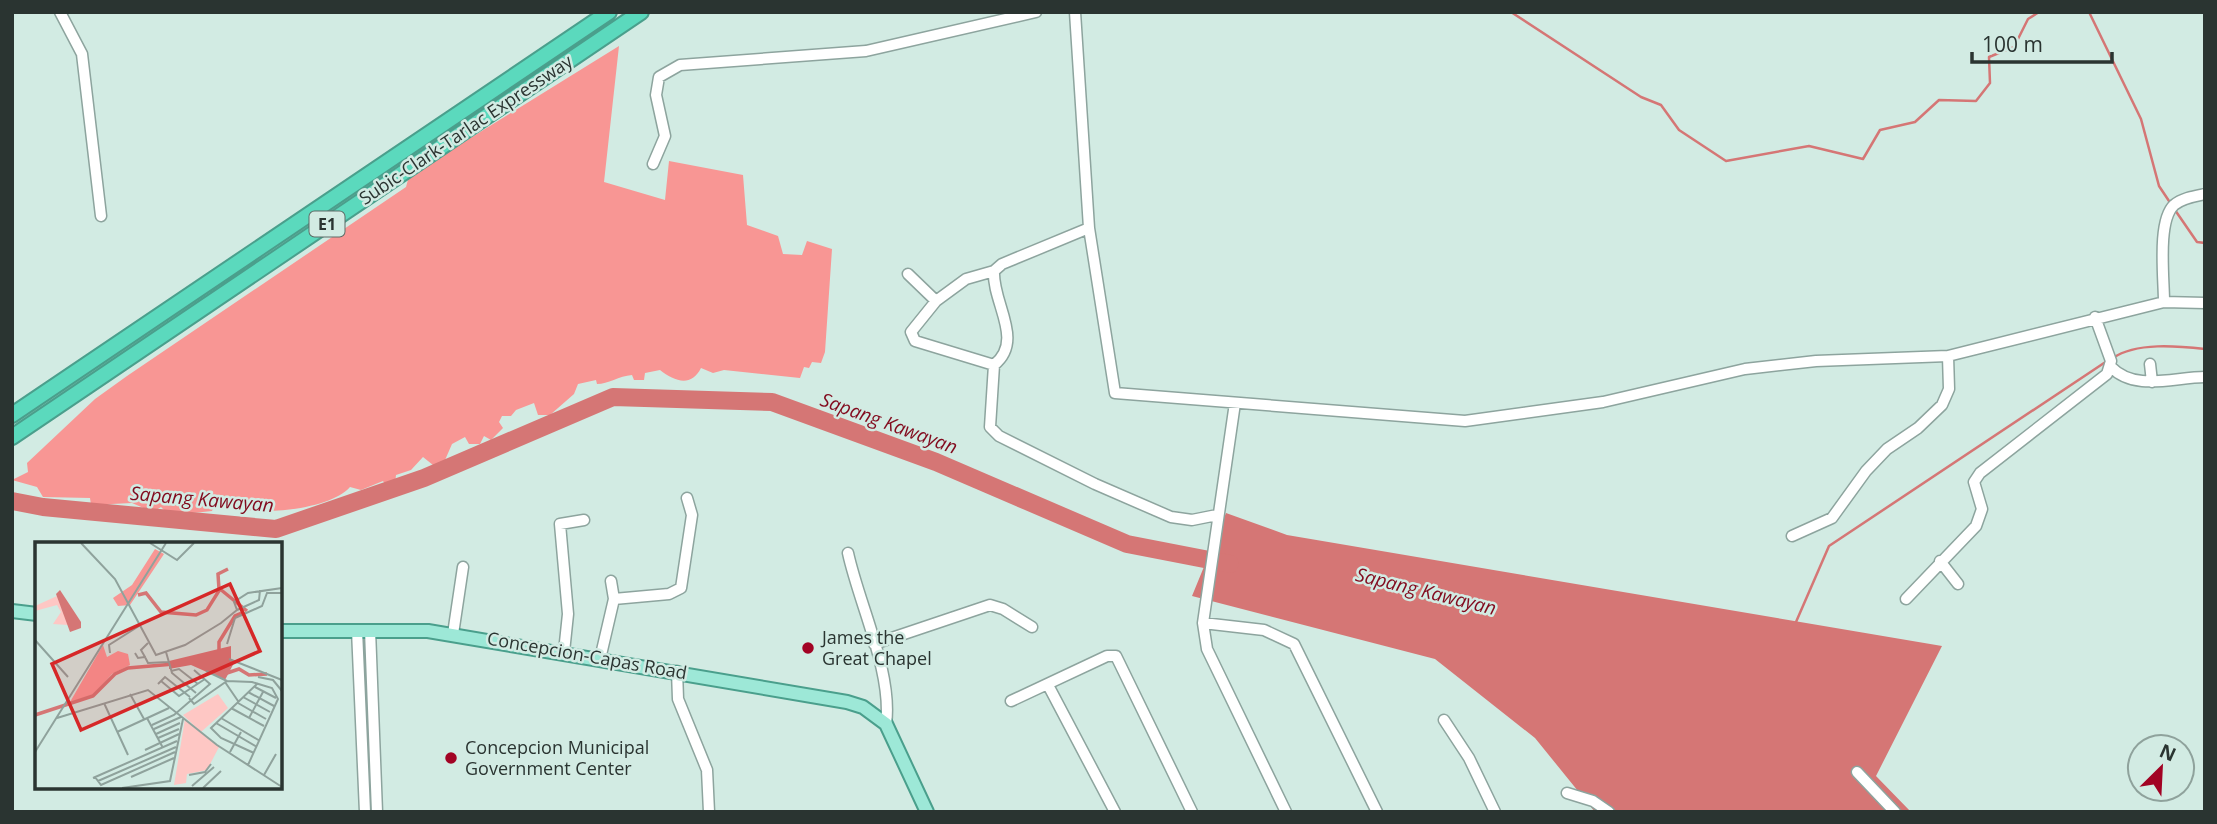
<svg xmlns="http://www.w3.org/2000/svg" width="2217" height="824" viewBox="0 0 2217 824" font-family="'Open Sans',sans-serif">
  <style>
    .forest { fill: #f89694 }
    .water { fill: #d57675 }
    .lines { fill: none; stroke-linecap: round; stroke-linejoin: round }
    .stream { stroke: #d57675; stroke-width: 2.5 }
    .river { stroke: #d57675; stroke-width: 18 }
    .minor-casing { stroke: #8da49e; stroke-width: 13 }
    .major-casing { stroke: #4a9f8c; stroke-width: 16 }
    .highway-casing { stroke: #4a9f8c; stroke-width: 18 }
    .minor { stroke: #fff; stroke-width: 10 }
    .major { stroke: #9de8d7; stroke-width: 12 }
    .highway { stroke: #5bd9bd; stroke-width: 14 }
    .poi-dot { fill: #a20324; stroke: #d2ebe3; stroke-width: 2.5 }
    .labels { text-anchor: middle; stroke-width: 5; stroke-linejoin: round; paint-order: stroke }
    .shield { fill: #d2ebe3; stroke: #5c6b66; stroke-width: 2 }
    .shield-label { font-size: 16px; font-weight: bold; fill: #2a3431 }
    .street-label { font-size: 18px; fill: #2a3431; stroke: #d2ebe3 }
    .poi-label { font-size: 18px; fill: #2a3431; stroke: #d2ebe3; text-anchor: start }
    .water-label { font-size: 19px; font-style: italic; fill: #820b1e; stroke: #d2ebe3 }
    .inset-river { fill: none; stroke: #d57675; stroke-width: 3.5 }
    .inset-road { fill: none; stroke: #8fa29c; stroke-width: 2 }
    .view { fill: #d62828; fill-opacity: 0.15; stroke: #d62828; stroke-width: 3.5 }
    .inset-edge { fill: none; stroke: #2a3431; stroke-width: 3.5 }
  </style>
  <rect width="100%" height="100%" fill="#d2ebe3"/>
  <path class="forest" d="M 619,46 L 604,182 L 665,200 L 669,161 L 743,175 L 747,225 L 778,236 L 783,254 L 802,255 L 807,241 L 832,249 L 825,352 L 821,363 L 812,362 L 809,368 L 804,367 L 800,378 L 724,370 L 713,373 L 701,368 C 691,388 674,381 660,370 L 645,373 L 644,380 L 634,380 L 632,375 C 619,376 608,384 597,384 L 596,380 L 578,384 L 574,394 L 550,415 L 538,415 L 534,403 L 516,410 L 511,416 L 502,416 L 499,422 L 503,428 L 491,440 L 484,436 L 480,444 L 469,444 L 465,437 L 452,444 L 442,467 L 438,469 L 423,457 L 411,470 L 396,475 L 395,484 L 387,487 L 383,481 L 361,490 L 350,487 C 330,511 242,520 217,500 L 212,511 C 196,513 181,513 168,514 L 161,507 L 153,512 L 132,503 L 91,505 L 90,498 L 43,497 L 37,487 L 12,480 L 28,472 L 27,463 L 95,399 L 127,376 L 406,187 L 409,176 Z"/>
  <path class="water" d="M 1226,513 L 1287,535 L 1942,646 L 1876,776 L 1911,812 L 1595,812 L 1535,738 L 1435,659 L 1192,596 Z"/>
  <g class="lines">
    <path class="stream" d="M 1511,12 L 1641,97 L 1661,105 L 1679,130 L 1726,161 L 1809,146 L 1863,159 L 1880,130 L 1915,122 L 1939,100 L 1976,101 L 1990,83 L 1989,57 L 2014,47 L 2028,19 L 2039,12
      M 2089,12 L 2141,119 L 2159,186 L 2171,204
      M 2175,210 L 2197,242 L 2205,243
      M 2113,358 C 2136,342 2178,346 2205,349
      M 1796,622 L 1829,546 L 2107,361"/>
    <path class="river" d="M 12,501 L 43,507 L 276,529 L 424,478 L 613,397 L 772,402 L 936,462 L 1127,544 L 1230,564"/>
    <g class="minor-casing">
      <path id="minor" d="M 60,12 L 82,54 L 101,216
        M 1075,12 L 1089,228 L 1115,393 L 1465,421 L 1603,402 L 1745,369 L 1816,361 L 1948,356 L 2164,302 C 2164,278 2157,221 2174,205 C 2182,198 2195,196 2205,194
        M 653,164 L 665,136 L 656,95 L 659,77 L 680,65 L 866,51 L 1036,12
        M 908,274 L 936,301 L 911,332 L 915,341 L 994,365 C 1025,340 992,303 994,271 L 1002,264 L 1089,228
        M 936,301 L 966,279 L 994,271
        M 2164,302 L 2205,303
        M 2150,364 L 2152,382
        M 994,365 L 990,427 L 999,436 L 1095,484 L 1171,517 L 1192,520 L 1217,515
        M 2111,367 C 2135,392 2174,377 2205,377
        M 1235,403 L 1203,623 L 1207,649 L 1286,812
        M 1792,536 L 1832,518 L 1866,471 L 1887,449 L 1918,428 L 1942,405 L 1949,389 L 1948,356
        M 848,553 C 859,604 893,673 886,724
        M 1940,561 L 1958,584
        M 611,581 L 614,599
        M 1906,599 L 1976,526 L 1982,509 L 1974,482 L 1980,473 L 2107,374 L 2111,361 L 2095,317
        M 1203,623 L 1264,630 L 1294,644 L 1377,812
        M 357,630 L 365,812
        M 370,630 L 377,812
        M 453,634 L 463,567
        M 874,644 L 990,605 L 1003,609 L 1032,627
        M 564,652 L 568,614 L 560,524 L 584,520
        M 600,659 L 614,599 L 669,594 L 681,588 L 692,515 L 687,498
        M 677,671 L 678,699 L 707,770 L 709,812
        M 1048,685 L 1115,812
        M 1011,701 L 1107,656 L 1116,656 L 1192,812
        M 1444,720 L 1469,758 L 1495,812
        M 1857,772 L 1895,812
        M 1567,793 L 1593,801 L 1609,812"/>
    </g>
    <g class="major-casing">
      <path id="major" d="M 12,611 L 37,614
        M 280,631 L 428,631 L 847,702 L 863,707 L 886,724 L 927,812"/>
    </g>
    <g class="highway-casing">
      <path id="highway" d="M 12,415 L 609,12
        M 12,437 L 641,12"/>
    </g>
    <use href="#minor" class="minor"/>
    <use href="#major" class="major"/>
    <use href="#highway" class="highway"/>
  </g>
  <g class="poi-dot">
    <circle cx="808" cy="648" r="7"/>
    <circle cx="451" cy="758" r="7"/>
  </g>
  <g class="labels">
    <rect class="shield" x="309.5" y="211.5" width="35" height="25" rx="5"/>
    <g class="shield-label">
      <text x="327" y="230">E1</text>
    </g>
    <g class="street-label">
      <text transform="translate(466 130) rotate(-34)" y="6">Subic-Clark-Tarlac Expressway</text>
      <text transform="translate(587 656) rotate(10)" y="6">Concepcion-Capas Road</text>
    </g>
    <g class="poi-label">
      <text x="822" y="644">James the<tspan x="822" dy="21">Great Chapel</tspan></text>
      <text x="465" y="754">Concepcion Municipal<tspan x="465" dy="21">Government Center</tspan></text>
    </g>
    <g class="water-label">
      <text transform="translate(889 423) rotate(20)" y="7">Sapang Kawayan</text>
      <text transform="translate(202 499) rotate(5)" y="7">Sapang Kawayan</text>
      <text transform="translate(1426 591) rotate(14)" y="7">Sapang Kawayan</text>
    </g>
  </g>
  <g transform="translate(35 542)">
    <rect width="247" height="247" fill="#d2ebe3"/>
    <path d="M 22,54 L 33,83 L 18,82 L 26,70 L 22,63 L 0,69 L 0,64 ZM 183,152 L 193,166 L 166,190 L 148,173 ZM 150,177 L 184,205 L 172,228 L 152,232 L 151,241 L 139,243 Z" fill="#fec7c4"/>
    <path d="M 120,7 L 129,12 L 95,63 L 83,64 L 78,56 L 97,43 ZM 68,103 L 72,115 L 83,109 L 93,112 L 95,123 L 77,132 L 58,153 L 35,160 Z" fill="#f89694"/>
    <path d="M 25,48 L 46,80 L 46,86 L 35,90 L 21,52 ZM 196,104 L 196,117 L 200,119 L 190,138 L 156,123 L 134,127 L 134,119 Z" fill="#d57675"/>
    <path class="inset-river" d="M 184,47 L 183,32 L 193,27M 103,53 L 111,51 L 126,70 L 161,73 L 172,68 L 185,47 L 212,69M 184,109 L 184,100 L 200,74 L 209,70M 189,132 L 204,127 L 214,133 L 232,132M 0,173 L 58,154 L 80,132 L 93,126 L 139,122"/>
    <path class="inset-road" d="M 46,1 L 80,37 L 121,113 L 150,103 L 186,81 L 202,68 L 199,60 L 213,51 L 247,46M 115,1 L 142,18 L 159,1M 202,68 L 224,58 L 225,48M 200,76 L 227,64 L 232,51 L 247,51M 0,98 L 33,135M 192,102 L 200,76M 131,110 L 137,131 L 161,151M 75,111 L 74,103 L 104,84M 100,111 L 103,116 L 110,115 L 106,108 L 113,101M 110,115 L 113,121 L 133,120M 194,117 L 247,138M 136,129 L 144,127 L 163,142M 171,129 L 192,139M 223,135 L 238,138 L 247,149M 126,139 L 144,154 L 170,137M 190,140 L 203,159M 123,142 L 130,135 L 155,155M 220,145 L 241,156M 213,150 L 239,164M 95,152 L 109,177M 208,155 L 235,170M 154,156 L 159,162 L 192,139 L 217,140 L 237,146 L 243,157 L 213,223M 69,161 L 93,213M 203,161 L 231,177M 196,166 L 229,184M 22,176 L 113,148 L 182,203 L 247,245M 112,176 L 128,206M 186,176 L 225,199M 214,176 L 228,150M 181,181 L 222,205M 117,183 L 139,173 L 175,142 L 159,128M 119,187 L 146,175M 82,190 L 134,166M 121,192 L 145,181M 123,196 L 144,187M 110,208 L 144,192M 0,210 L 131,1M 195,210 L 206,190M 219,211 L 186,196 L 176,186 L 223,141M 154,233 L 170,230 L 176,222M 229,233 L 241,212M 60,235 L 66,243 L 140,210M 96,235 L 139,216M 58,236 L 142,199M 63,239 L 141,205M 157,244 L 179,225M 87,246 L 135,239 L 148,177M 168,246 L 186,229"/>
    <path class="view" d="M 195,42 L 225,109 L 46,188 L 17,122 Z"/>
    <rect width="247" height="247" class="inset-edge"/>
  </g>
  <rect width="2217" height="824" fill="none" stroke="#2a3431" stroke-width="28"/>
  <g transform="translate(2161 768) rotate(24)"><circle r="33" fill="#d2ebe3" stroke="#8fa29c" stroke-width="2"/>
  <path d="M0-5L12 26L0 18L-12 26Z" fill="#a20324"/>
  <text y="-10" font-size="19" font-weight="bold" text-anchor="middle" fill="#2a3431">N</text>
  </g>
  <path d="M1972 52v10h140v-10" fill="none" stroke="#2a3431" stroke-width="3.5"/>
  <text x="1982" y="52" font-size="21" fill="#2a3431" stroke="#d2ebe3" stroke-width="5" paint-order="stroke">100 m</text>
</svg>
